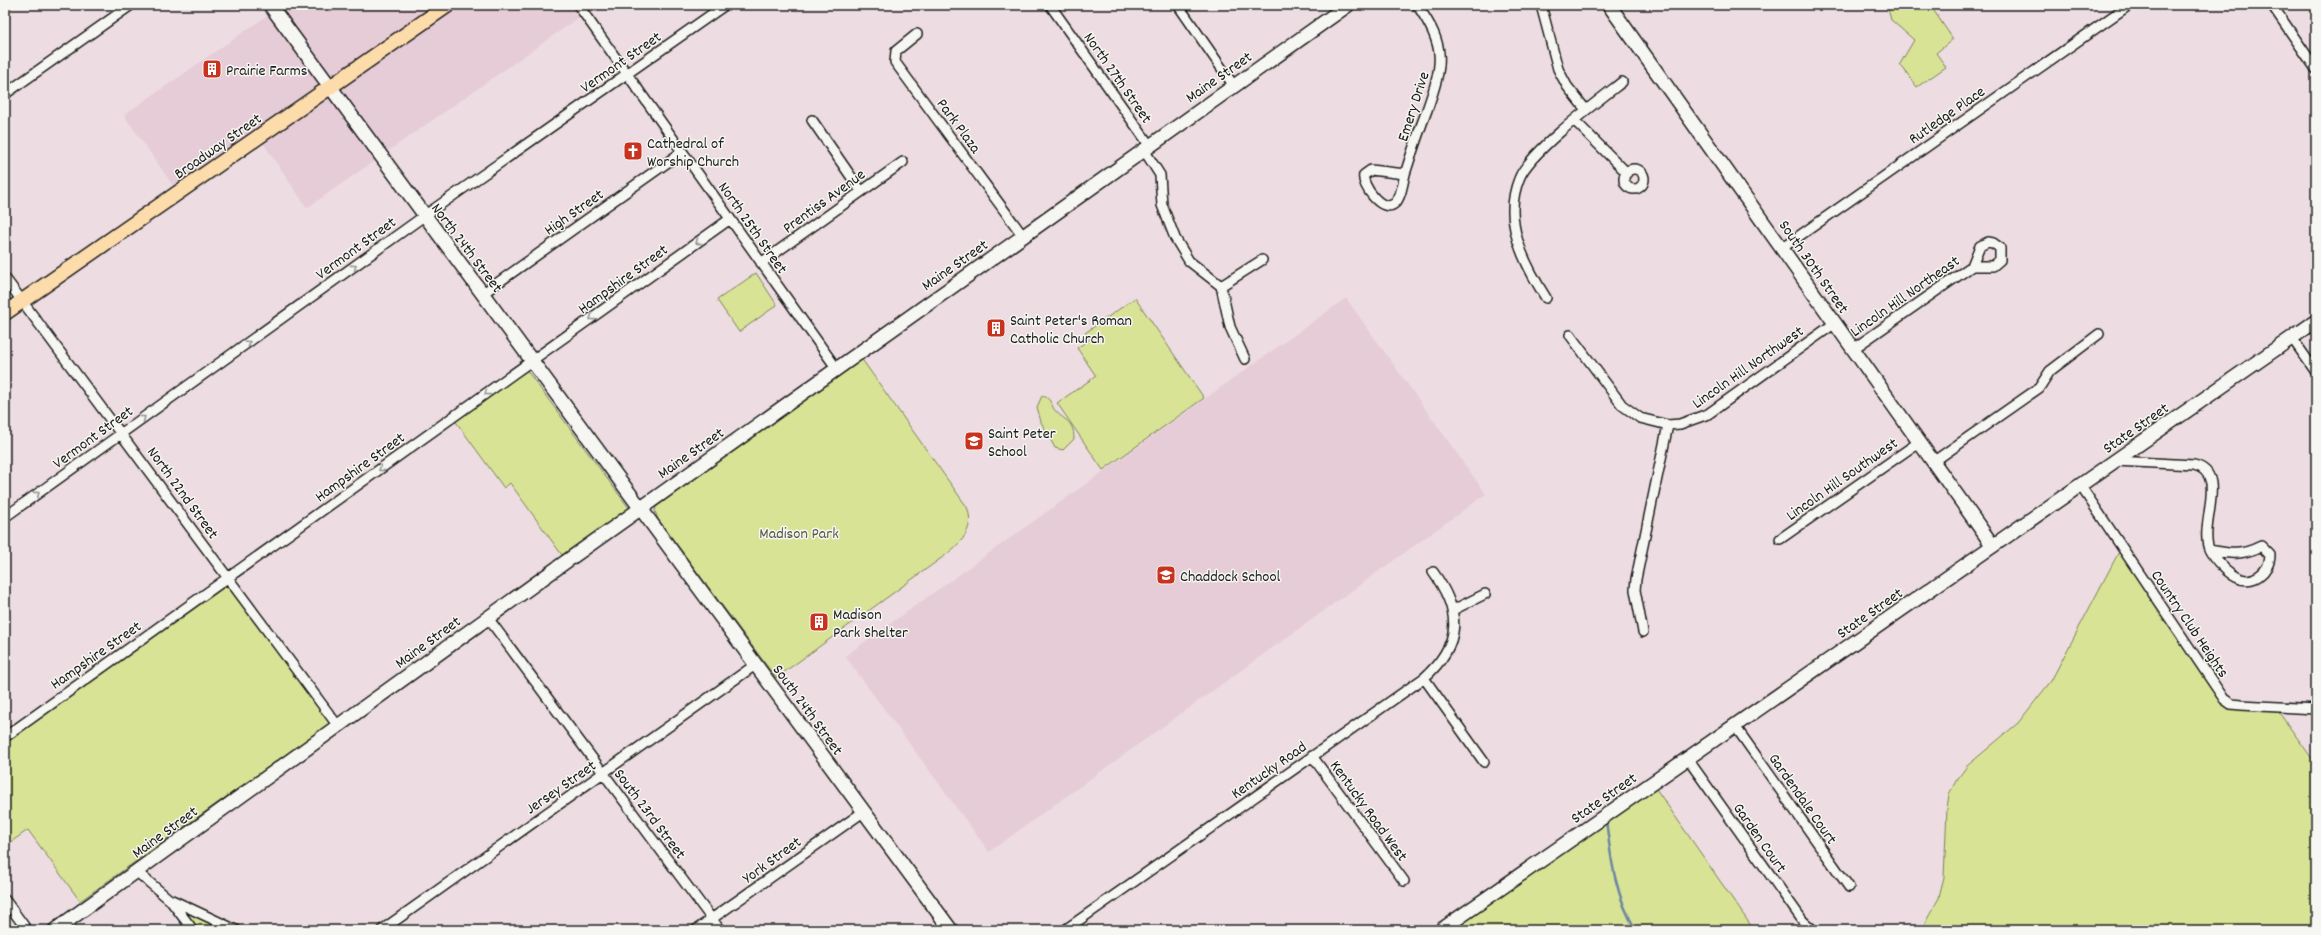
<svg xmlns="http://www.w3.org/2000/svg" width="2321" height="935" viewBox="0 0 2321 935" font-family="Dekko,sans-serif">
  <style>
    .built { fill: #e6ccd7 }
    .green { fill: #d8e396; stroke: #7a8059 }
    .lines { fill: none; stroke-linecap: round; stroke-linejoin: round }
    .stream { stroke: #6c87a2; stroke-width: 2.5 }
    .street-casing { stroke: #1c1c1c; stroke-width: 12 }
    .secondary-casing { stroke: #1c1c1c; stroke-width: 16 }
    .primary-casing { stroke: #1c1c1c; stroke-width: 17 }
    .street { stroke: #f6f6f2; stroke-width: 9 }
    .secondary { stroke: #f6f6f2; stroke-width: 13 }
    .primary { stroke: #fddcac; stroke-width: 14 }
    .oneway { stroke: #949492 }
    .labels { text-anchor: middle; stroke-width: 3; stroke-linejoin: round; paint-order: stroke }
    .street-label { font-size: 16px; fill: #1c1c1c; stroke: #f6f6f2 }
    .poi-label { font-size: 16px; fill: #1c1c1c; stroke: #f6f6f2; text-anchor: start }
    .park-label { font-size: 16px; fill: #545841; stroke: #f6f6f2 }
  </style>
  <rect width="100%" height="100%" fill="#eddde2"/>
  <filter id="ink" filterUnits="userSpaceOnUse"><feTurbulence type="fractalNoise" baseFrequency=".025" numOctaves="2"/><feDisplacementMap in="SourceGraphic" scale="8" xChannelSelector="R" yChannelSelector="G"/><feConvolveMatrix kernelMatrix="1 2 1 2 8 2 1 2 1" color-interpolation-filters="sRGB"/></filter>
  <g filter="url(#ink)">
    <path class="built" d="M 270,5 L 597,5 L 307,208 L 261,140 L 178,193 L 124,115 L 274,11 Z
      M 1346,298 L 1486,494 L 989,852 L 845,656 Z"/>
    <path class="green" d="M 1887,5 L 1930,5 L 1953,39 L 1936,53 L 1946,67 L 1917,87 L 1900,64 L 1914,40 L 1891,20 Z
      M 756,273 L 777,305 L 739,332 L 717,300 Z
      M 1135,298 L 1204,398 L 1103,470 L 1057,403 L 1096,376 L 1077,348 L 1090,339 L 1085,333 Z
      M 861,358 L 967,507 C 975,528 963,541 947,554 L 776,678 L 658,519 L 655,511 L 656,507 Z
      M 525,368 L 629,508 L 562,555 L 510,483 L 504,488 L 454,419 Z
      M 1042,396 C 1050,397 1051,404 1054,409 C 1063,421 1074,419 1074,439 L 1063,450 L 1055,448 L 1041,422 L 1037,407 Z
      M 2122,546 L 2224,699 L 2275,707 L 2316,764 L 2316,930 L 1921,930 L 1939,898 L 1944,877 L 1947,809 L 1949,794 L 1956,781 L 1967,766 L 2018,723 L 2051,681 Z
      M 227,584 L 330,723 L 80,901 L 28,830 L 5,846 L 5,742 Z
      M 1652,783 L 1754,930 L 1441,930 Z
      M 174,902 L 233,930 L 195,930 Z"/>
    <g class="lines">
      <path class="stream" d="M 1606,820 C 1611,859 1615,896 1636,930"/>
      <g class="street-casing">
        <path id="street" d="M 578,5 L 837,369
          M 1050,5 L 1150,146
          M 1178,5 L 1234,86
          M 1541,5 L 1558,69 L 1567,86 L 1586,110
          M 2272,5 L 2316,69
          M 917,34 L 896,51 L 895,62 L 1023,236
          M 5,94 L 131,5
          M 812,120 L 861,191
          M 1575,121 L 1627,173
          M 1144,150 L 1160,175 L 1162,205 L 1175,238 L 1189,261 L 1221,286 L 1230,327 L 1245,359
          M1624 179a10 10 0 1 1 20 0a10 10 0 1 1-20 0Z
          M 1371,170 L 1405,174 C 1403,182 1401,198 1395,203 C 1383,215 1361,185 1364,175 Z
          M 1405,174 C 1412,152 1419,131 1427,110 C 1443,64 1447,47 1417,5
          M 1988,242 L 1993,243 L 2000,248 L 2000,260 L 1993,266 L 1972,266 L 1980,246 Z
          M 1782,248 L 2129,5
          M 761,263 L 903,162
          M 5,278 L 338,726
          M 1221,286 L 1262,260
          M 482,294 L 682,152
          M 1546,298 C 1524,263 1502,221 1519,179 C 1528,153 1599,100 1622,82
          M 1570,335 L 1622,405 L 1640,418 L 1668,425 L 1680,424 L 1708,414 L 1835,323
          M 2292,338 L 2316,372
          M 1853,349 L 1972,266
          M 2115,461 L 2194,465 C 2230,473 2197,527 2210,551 C 2215,560 2227,572 2236,577 C 2252,586 2270,572 2270,555 L 2261,546 C 2241,556 2231,554 2210,550
          M 1933,462 L 2039,388 L 2050,371 L 2099,334
          M 2080,485 L 2224,699 L 2231,704 L 2241,705 L 2316,709
          M 5,517 L 424,216 L 725,5
          M 1780,539 L 1919,442
          M 1453,610 L 1485,594
          M 488,618 L 720,930
          M 1643,632 L 1635,590 L 1636,579 L 1668,425
          M 1424,678 L 1484,762
          M 1735,726 L 1849,887
          M 5,737 L 730,219
          M 1312,756 L 1404,881
          M 1687,758 L 1803,921 L 1813,930
          M 137,872 L 170,900 L 193,930
          M 5,900 L 27,930
          M 172,900 L 236,930
          M 382,930 L 755,665
          M 696,930 L 863,812
          M 1065,930 L 1424,678 C 1462,644 1462,612 1433,572"/>
      </g>
      <g class="secondary-casing">
        <path id="secondary" d="M 270,5 L 951,930
          M 1609,5 L 1993,546
          M 55,930 L 564,563 L 1348,5
          M 1441,930 L 2316,321"/>
      </g>
      <g class="primary-casing">
        <path id="primary" d="M 5,313 L 448,5"/>
      </g>
      <use href="#street" class="street"/>
      <use href="#secondary" class="secondary"/>
      <use href="#primary" class="primary"/>
    </g>
    <defs><path id="oneway-chevron" d="M-2-3.5L2.5 0L-2 3.5" fill="none" stroke-width="1.6" stroke-linecap="round" stroke-linejoin="round"/></defs>
    <g class="oneway">
      <use href="#oneway-chevron" transform="translate(698 242) rotate(144)"/>
      <use href="#oneway-chevron" transform="translate(354 267) rotate(-36)"/>
      <use href="#oneway-chevron" transform="translate(592 318) rotate(144)"/>
      <use href="#oneway-chevron" transform="translate(248 343) rotate(-36)"/>
      <use href="#oneway-chevron" transform="translate(487 393) rotate(144)"/>
      <use href="#oneway-chevron" transform="translate(143 418) rotate(-36)"/>
      <use href="#oneway-chevron" transform="translate(381 469) rotate(144)"/>
      <use href="#oneway-chevron" transform="translate(37 494) rotate(-36)"/>
    </g>
  </g>
  <defs>
    <g id="building-square" transform="scale(1)"><rect x="-9" y="-9" width="18" height="18" rx="4" fill="#c8321e" stroke="#f6f6f2"/><path d="M-4-6H4V6H1V3H-1V6H-4ZM-2.5-4.3h1.7v1.8h-1.7ZM.8-4.3h1.7v1.8H.8ZM-2.5-1h1.7V.8h-1.7ZM.8-1h1.7V.8H.8Z" fill="#fff"/></g>
    <g id="church-square" transform="scale(1)"><rect x="-9" y="-9" width="18" height="18" rx="4" fill="#c8321e" stroke="#f6f6f2"/><path d="M-1.2-6h2.4v3.5h3.3v2.4h-3.3V6h-2.4V-.1h-3.3v-2.4h3.3Z" fill="#fff"/></g>
    <g id="school-square" transform="scale(1)"><rect x="-9" y="-9" width="18" height="18" rx="4" fill="#c8321e" stroke="#f6f6f2"/><path d="M0-5L7-2L0 1L-7-2ZM-4 1L0 2.5L4 1V4Q0 6-4 4Z" fill="#fff"/></g>
  </defs>
  <g fill-rule="evenodd">
    <use href="#building-square" x="212" y="69"/>
    <use href="#church-square" x="633" y="151"/>
    <use href="#building-square" x="996" y="328"/>
    <use href="#school-square" x="974" y="441"/>
    <use href="#school-square" x="1166" y="575"/>
    <use href="#building-square" x="819" y="622"/>
  </g>
  <g class="labels">
    <g class="street-label">
      <text transform="translate(620 61) rotate(-35)" y="6">Vermont Street</text>
      <text transform="translate(1218 76) rotate(-35)" y="6">Maine Street</text>
      <text transform="translate(1119 77) rotate(55)" y="6">North 27th Street</text>
      <text transform="translate(1412 106) rotate(-72)" y="6">Emery Drive</text>
      <text transform="translate(1946 114) rotate(-35)" y="6">Rutledge Place</text>
      <text transform="translate(960 125) rotate(54)" y="6">Park Plaza</text>
      <text transform="translate(217 145) rotate(-35)" y="6">Broadway Street</text>
      <text transform="translate(823 200) rotate(-36)" y="6">Prentiss Avenue</text>
      <text transform="translate(573 211) rotate(-35)" y="6">High Street</text>
      <text transform="translate(754 227) rotate(55)" y="6">North 25th Street</text>
      <text transform="translate(355 247) rotate(-36)" y="6">Vermont Street</text>
      <text transform="translate(468 247) rotate(53)" y="6">North 24th Street</text>
      <text transform="translate(954 264) rotate(-35)" y="6">Maine Street</text>
      <text transform="translate(1815 266) rotate(55)" y="6">South 30th Street</text>
      <text transform="translate(622 278) rotate(-36)" y="6">Hampshire Street</text>
      <text transform="translate(1904 295) rotate(-35)" y="6">Lincoln Hill Northeast</text>
      <text transform="translate(1747 366) rotate(-35)" y="6">Lincoln Hill Northwest</text>
      <text transform="translate(2135 427) rotate(-35)" y="6">State Street</text>
      <text transform="translate(92 436) rotate(-36)" y="6">Vermont Street</text>
      <text transform="translate(690 452) rotate(-35)" y="6">Maine Street</text>
      <text transform="translate(359 466) rotate(-36)" y="6">Hampshire Street</text>
      <text transform="translate(1841 478) rotate(-35)" y="6">Lincoln Hill Southwest</text>
      <text transform="translate(184 492) rotate(54)" y="6">North 22nd Street</text>
      <text transform="translate(1869 612) rotate(-35)" y="6">State Street</text>
      <text transform="translate(2191 623) rotate(56)" y="6">Country Club Heights</text>
      <text transform="translate(427 641) rotate(-36)" y="6">Maine Street</text>
      <text transform="translate(95 654) rotate(-35)" y="6">Hampshire Street</text>
      <text transform="translate(809 709) rotate(54)" y="6">South 24th Street</text>
      <text transform="translate(1268 769) rotate(-35)" y="6">Kentucky Road</text>
      <text transform="translate(560 786) rotate(-35)" y="6">Jersey Street</text>
      <text transform="translate(1603 797) rotate(-35)" y="6">State Street</text>
      <text transform="translate(1804 798) rotate(55)" y="6">Gardendale Court</text>
      <text transform="translate(1370 810) rotate(54)" y="6">Kentucky Road West</text>
      <text transform="translate(651 813) rotate(53)" y="6">South 23rd Street</text>
      <text transform="translate(164 831) rotate(-36)" y="6">Maine Street</text>
      <text transform="translate(1761 837) rotate(55)" y="6">Garden Court</text>
      <text transform="translate(771 859) rotate(-36)" y="6">York Street</text>
    </g>
    <g class="poi-label">
      <text x="226" y="75">Prairie Farms</text>
      <text x="647" y="148">Cathedral of<tspan x="647" dy="18">Worship Church</tspan></text>
      <text x="1010" y="325">Saint Peter's Roman<tspan x="1010" dy="18">Catholic Church</tspan></text>
      <text x="988" y="438">Saint Peter<tspan x="988" dy="18">School</tspan></text>
      <text x="1180" y="581">Chaddock School</text>
      <text x="833" y="619">Madison<tspan x="833" dy="18">Park Shelter</tspan></text>
    </g>
    <g class="park-label">
      <text x="799" y="538">Madison Park</text>
    </g>
  </g>
  <rect width="2321" height="935" fill="none" stroke="#f6f6f2" stroke-width="20"/>
  <rect x="10" y="10" width="2301" height="915" fill="none" stroke="#1c1c1c" stroke-width="1.5" filter="url(#ink)"/>
</svg>
